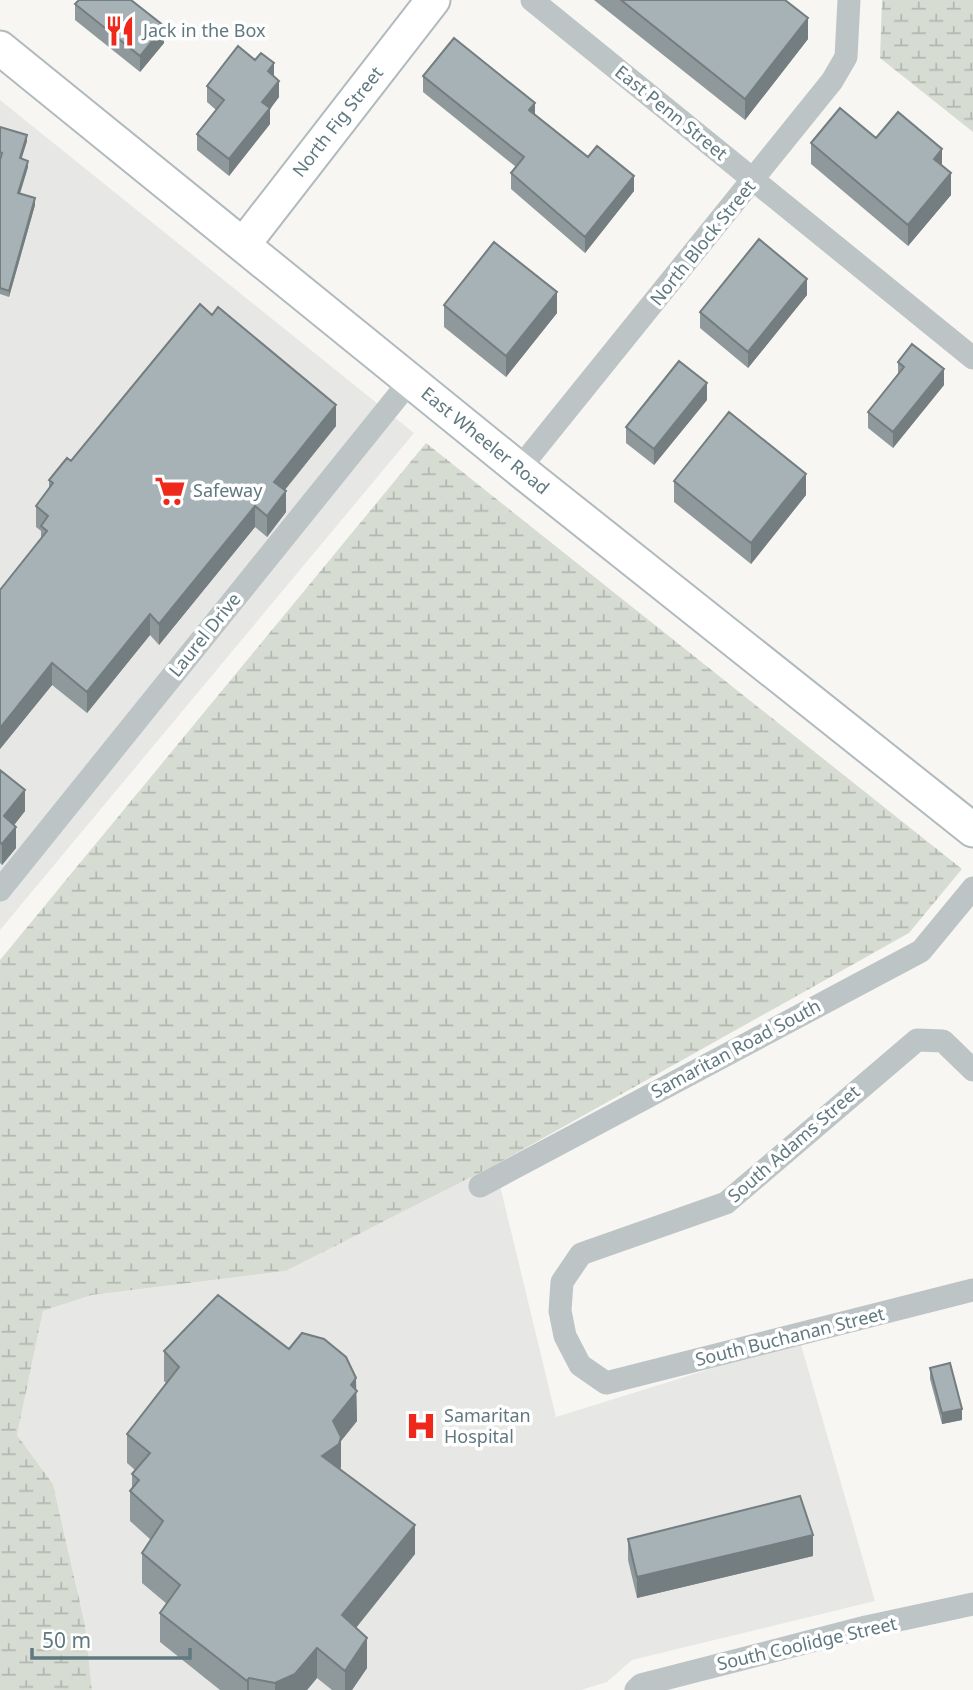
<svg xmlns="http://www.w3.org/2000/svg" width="973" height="1690" viewBox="0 0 973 1690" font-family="'Noto Sans',sans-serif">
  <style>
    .built { fill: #e7e8e6 }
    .wetland { fill: url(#wetland-marsh) }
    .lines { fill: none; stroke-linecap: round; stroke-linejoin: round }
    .secondary-casing { stroke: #b1babd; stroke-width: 37 }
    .street { stroke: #bdc4c6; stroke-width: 23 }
    .secondary { stroke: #fff; stroke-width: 33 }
    .wall { fill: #8f999c }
    .shaded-wall { fill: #747d7f }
    .building { fill: #a6b2b5; stroke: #747d7f; stroke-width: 2 }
    .labels { text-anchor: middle; stroke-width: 7; stroke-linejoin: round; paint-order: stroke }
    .poi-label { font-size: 18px; fill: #607880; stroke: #fff; text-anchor: start }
    .street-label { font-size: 18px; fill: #607880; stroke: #fff }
  </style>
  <defs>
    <pattern id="wetland-marsh" width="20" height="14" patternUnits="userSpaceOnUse" patternTransform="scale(1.75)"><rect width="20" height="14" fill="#d7dcd2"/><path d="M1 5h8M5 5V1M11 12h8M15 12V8" fill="none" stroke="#b2b7b0"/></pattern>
  </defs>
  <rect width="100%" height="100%" fill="#f7f6f3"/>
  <path class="built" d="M 0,100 L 414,433 L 0,930 Z
    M 495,1165 L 556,1417 L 800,1341 L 875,1601 L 632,1660 L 607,1682 L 581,1690 L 92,1690 L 85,1625 L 53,1484 L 17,1435 L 43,1311 L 92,1295 L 286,1271 Z"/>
  <path class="wetland" d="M 882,0 L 973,0 L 973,132 L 880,58 Z
    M 426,443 L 962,869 L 909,933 L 495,1165 L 286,1271 L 92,1295 L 43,1311 L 17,1435 L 53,1484 L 85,1625 L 92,1690 L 0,1690 L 0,960 Z"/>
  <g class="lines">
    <g class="secondary-casing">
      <path id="secondary" d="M 0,48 L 519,469 L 973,830
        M 243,245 L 433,0"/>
    </g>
    <path class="street" d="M 532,0 L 973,358
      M 519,469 L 832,81 L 846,57 L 849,0
      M 0,890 L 410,381
      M 973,1070 L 943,1041 L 917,1040 L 726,1203 L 581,1254 L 562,1282 L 560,1311 L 565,1336 L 580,1365 L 606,1383 L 973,1290
      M 480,1186 L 921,951 L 973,888
      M 636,1690 L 641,1685 L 866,1627 L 973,1604"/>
    <use href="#secondary" class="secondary"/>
  </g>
  <path class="wall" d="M 594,0 L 785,0 L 808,39 L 745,120 Z
    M 75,4 L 164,43 L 140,72 L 75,20 Z
    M 274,76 L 279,97 L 270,109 L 270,124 L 229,176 L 197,150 L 197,134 L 216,110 L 207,102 L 207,86 Z
    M 423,76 L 535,115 L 588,157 L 634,191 L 585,253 L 511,189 L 511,173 L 516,167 L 423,92 Z
    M 0,127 L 27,141 L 21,159 L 28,167 L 20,194 L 35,205 L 9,297 L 0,294 Z
    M 876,138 L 942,166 L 951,195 L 908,246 L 811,164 L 811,143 Z
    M 807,295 L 748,368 L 700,328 L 700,312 Z
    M 444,305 L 557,313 L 506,377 L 444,327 Z
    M 898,362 L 944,385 L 893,448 L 868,428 L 868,412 L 898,376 Z
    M 707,400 L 654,465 L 626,443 L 626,427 Z
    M 336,426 L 285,490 L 286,512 L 267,537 L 255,527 L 159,645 L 150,635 L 87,713 L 52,685 L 0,749 L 0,590 L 41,538 L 41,531 L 36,527 L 36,506 L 49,488 L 49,480 L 71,461 Z
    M 674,481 L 806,495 L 751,564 L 674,502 Z
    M 0,770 L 25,811 L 14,825 L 16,848 L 2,865 L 0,863 Z
    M 289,1349 L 356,1390 L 357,1421 L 341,1441 L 340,1469 L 415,1554 L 356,1628 L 367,1668 L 352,1690 L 332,1690 L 317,1678 L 307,1690 L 220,1690 L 160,1642 L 160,1613 L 167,1604 L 142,1583 L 142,1553 L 151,1540 L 130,1521 L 130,1491 L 132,1489 L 132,1474 L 135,1470 L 127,1463 L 127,1434 L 166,1383 L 164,1381 L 164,1351 Z
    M 930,1368 L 962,1420 L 942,1424 L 930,1379 Z
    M 628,1539 L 813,1556 L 637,1598 L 628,1560 Z"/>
  <path class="shaded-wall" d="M 808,18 L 808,39 L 745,120 L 745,99 Z
    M 164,26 L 164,43 L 140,72 L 140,56 Z
    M 274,63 L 274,79 L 268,71 Z
    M 279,81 L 279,97 L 270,109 L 270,124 L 229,176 L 229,159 L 262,102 Z
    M 535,103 L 535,118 L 529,110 Z
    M 27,135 L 27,141 L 20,164 L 20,158 Z
    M 942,149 L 942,170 L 934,159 Z
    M 28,161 L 28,167 L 18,199 L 18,193 Z
    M 951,173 L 951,195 L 908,246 L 908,225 Z
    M 634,176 L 634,191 L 585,253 L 585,237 Z
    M 35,198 L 35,205 L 9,297 L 9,291 Z
    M 807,279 L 807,295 L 748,368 L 748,352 Z
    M 557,292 L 557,313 L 506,377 L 506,356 Z
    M 944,369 L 944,385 L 893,448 L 893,432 Z
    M 707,383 L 707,400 L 654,465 L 654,449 Z
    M 336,405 L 336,426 L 274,503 L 274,482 Z
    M 806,474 L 806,495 L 751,564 L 751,543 Z
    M 286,491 L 286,512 L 267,537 L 267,516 Z
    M 255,506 L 255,527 L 159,645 L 159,624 Z
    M 150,614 L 150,635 L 87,713 L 87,692 Z
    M 52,663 L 52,685 L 0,749 L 0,728 Z
    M 25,790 L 25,811 L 4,838 L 4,816 Z
    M 16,827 L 16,848 L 2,865 L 2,844 Z
    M 356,1378 L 357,1421 L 341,1441 L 341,1467 L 339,1474 L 322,1456 L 333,1421 L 351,1385 Z
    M 962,1409 L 962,1420 L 942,1424 L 942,1413 Z
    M 415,1525 L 415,1554 L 342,1645 L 342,1615 Z
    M 813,1535 L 813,1556 L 637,1598 L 637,1577 Z
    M 367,1638 L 367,1668 L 352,1690 L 345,1690 L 345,1671 Z
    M 317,1648 L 317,1678 L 307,1690 L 275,1690 L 275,1683 Z
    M 249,1678 L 249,1690 L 247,1690 L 247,1681 Z"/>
  <path class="building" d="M 79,0 L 131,0 L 164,26 L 140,56 L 75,4 Z
    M 621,0 L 785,0 L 808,18 L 745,99 Z
    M 454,38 L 535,103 L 529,110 L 588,157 L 597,146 L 634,176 L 585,237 L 511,173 L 524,157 L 423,76 Z
    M 238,46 L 255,60 L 261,53 L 274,63 L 268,71 L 279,81 L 262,102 L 270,108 L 229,159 L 197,134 L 224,100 L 207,86 Z
    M 840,108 L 876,138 L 898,112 L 942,149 L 934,159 L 951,173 L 908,225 L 811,143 Z
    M 0,127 L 27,135 L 20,158 L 28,161 L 18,193 L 35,198 L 9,291 L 0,288 L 0,160 L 2,153 L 0,152 Z
    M 759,239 L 807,279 L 748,352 L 700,312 Z
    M 494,242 L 557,292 L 506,356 L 444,305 Z
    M 200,304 L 212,315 L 218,307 L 336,405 L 274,482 L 286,491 L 267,516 L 255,506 L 159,624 L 150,614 L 87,692 L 52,663 L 0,728 L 0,590 L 47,531 L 41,526 L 48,516 L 36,506 L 53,483 L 49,480 L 67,458 L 71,461 Z
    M 912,344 L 944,369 L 893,432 L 868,412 L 904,367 L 898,362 Z
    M 679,361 L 707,383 L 654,449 L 626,427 Z
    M 729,412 L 806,474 L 751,543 L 674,481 Z
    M 0,770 L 25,790 L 4,816 L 16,827 L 2,844 L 0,842 Z
    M 218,1295 L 289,1349 L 302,1333 L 324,1339 L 346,1357 L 356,1378 L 351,1385 L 357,1391 L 333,1421 L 341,1437 L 339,1444 L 322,1456 L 415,1525 L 342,1615 L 367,1638 L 345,1671 L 317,1648 L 295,1674 L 275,1683 L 249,1678 L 247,1681 L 160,1613 L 180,1585 L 142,1553 L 163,1521 L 130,1491 L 139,1480 L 132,1474 L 150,1453 L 127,1434 L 179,1367 L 164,1351 Z
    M 950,1363 L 962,1409 L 942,1413 L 930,1368 Z
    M 800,1496 L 813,1535 L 637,1577 L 628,1539 Z"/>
  <defs>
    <g id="restaurant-bare" transform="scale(2.415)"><path d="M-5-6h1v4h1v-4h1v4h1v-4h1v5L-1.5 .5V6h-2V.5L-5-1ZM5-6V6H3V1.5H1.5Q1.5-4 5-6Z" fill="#ee281b" stroke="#fff" stroke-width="2.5" paint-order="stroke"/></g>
    <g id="supermarket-bare" transform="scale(2.415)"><path d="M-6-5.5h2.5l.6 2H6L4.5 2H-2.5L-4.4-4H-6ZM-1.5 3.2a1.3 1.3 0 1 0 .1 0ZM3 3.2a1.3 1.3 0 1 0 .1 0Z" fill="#ee281b" stroke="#fff" stroke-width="2.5" paint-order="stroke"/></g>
    <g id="hospital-bare" transform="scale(2.415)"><path d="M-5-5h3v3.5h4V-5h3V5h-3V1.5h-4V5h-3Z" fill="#ee281b" stroke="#fff" stroke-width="2.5" paint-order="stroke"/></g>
  </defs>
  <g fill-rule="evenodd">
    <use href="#restaurant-bare" x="120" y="31"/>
    <use href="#supermarket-bare" x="170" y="491"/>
    <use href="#hospital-bare" x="421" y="1426"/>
  </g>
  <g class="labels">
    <g class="poi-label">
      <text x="143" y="37">Jack in the Box</text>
      <text x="193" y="497">Safeway</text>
      <text x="444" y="1422">Samaritan<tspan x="444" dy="21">Hospital</tspan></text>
    </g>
    <g class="street-label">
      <text transform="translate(671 113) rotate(39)" y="6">East Penn Street</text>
      <text transform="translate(338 122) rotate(-52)" y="6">North Fig Street</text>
      <text transform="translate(703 243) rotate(-51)" y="6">North Block Street</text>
      <text transform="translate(485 441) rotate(39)" y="6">East Wheeler Road</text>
      <text transform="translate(205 635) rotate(-51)" y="6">Laurel Drive</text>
      <text transform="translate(736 1049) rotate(-28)" y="6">Samaritan Road South</text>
      <text transform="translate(794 1144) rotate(-41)" y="6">South Adams Street</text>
      <text transform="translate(790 1337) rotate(-14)" y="6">South Buchanan Street</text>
      <text transform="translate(807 1644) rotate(-13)" y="6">South Coolidge Street</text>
    </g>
  </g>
  <path d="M32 1648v10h158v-10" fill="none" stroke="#607880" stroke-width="3.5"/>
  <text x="42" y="1648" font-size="21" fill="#607880" stroke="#ffffff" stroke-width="5" paint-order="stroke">50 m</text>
</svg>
